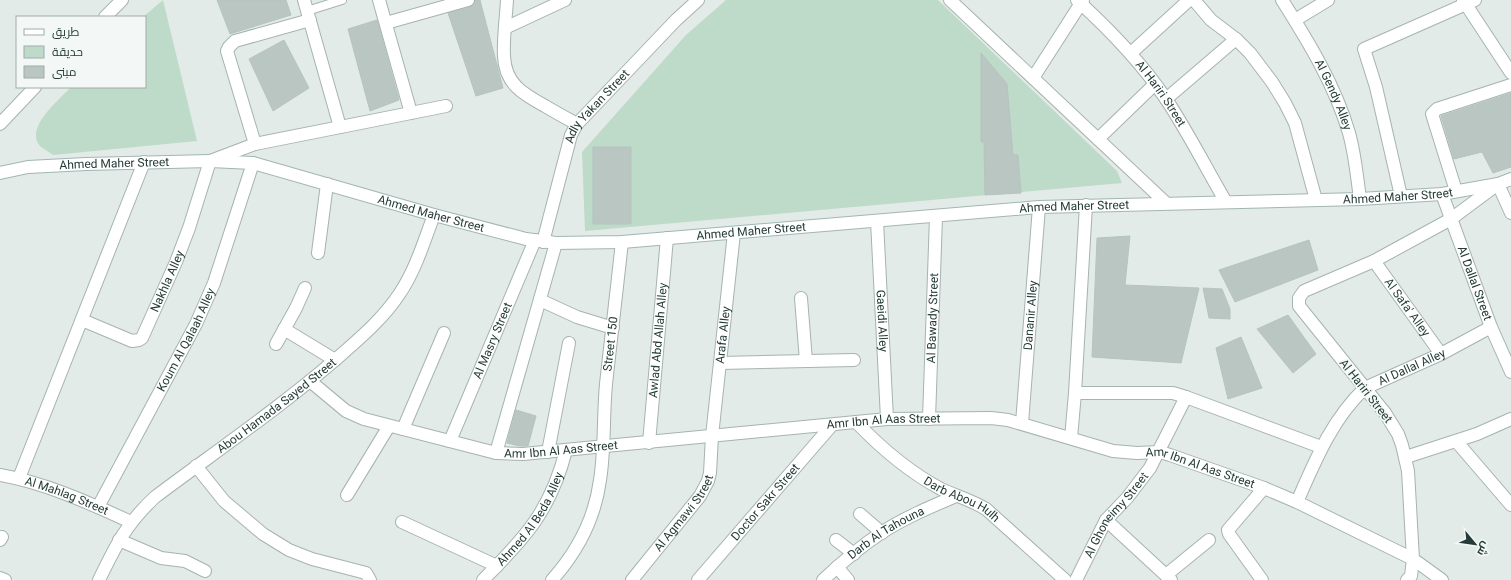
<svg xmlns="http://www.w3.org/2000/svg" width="1511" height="580" viewBox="0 0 1511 580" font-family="Roboto,Cairo,sans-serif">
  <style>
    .green { fill: #bedac8 }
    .building { fill: #b9c6c2; stroke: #b6c4c0 }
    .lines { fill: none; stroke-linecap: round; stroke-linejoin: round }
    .lane-casing { stroke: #a6b3af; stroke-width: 10 }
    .street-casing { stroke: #a6b3af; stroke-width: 14 }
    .secondary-casing { stroke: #a2b6b1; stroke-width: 14 }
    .lane { stroke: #fff; stroke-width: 8 }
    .street { stroke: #fff; stroke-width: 12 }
    .secondary { stroke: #fff; stroke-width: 12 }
    .labels { text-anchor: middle; stroke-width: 3.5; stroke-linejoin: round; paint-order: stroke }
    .street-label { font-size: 12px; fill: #243b37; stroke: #f3f8f6 }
  </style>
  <rect width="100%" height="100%" fill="#e3ebe8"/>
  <path class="green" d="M 163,0 L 197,141 L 53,155 C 49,152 44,149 40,146 C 24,128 60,99 71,87 L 145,87 L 145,17 L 143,17 Z
    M 726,0 L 938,0 L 1117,171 L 1122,183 L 585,231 L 582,152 L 686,35 Z"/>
  <path class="building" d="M 217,0 L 286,0 L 291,15 L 230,34 Z
    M 475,0 L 480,0 L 503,88 L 476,96 L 448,13 L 470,7 L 474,5 Z
    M 377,20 L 399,100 L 370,111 L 348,29 Z
    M 284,40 L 309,88 L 273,111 L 249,59 Z
    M 981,53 L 1007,84 L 1013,155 L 1018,155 L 1021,193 L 985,195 L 984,142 L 981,142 Z
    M 1511,93 L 1511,167 L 1493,173 L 1482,152 L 1454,159 L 1441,116 Z
    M 593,147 L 631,147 L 631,224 L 593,224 Z
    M 1130,236 L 1125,285 L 1199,288 L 1181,363 L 1092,357 L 1097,238 Z
    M 1309,240 L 1318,270 L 1235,302 L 1219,270 Z
    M 1203,288 L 1222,289 L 1230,309 L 1230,319 L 1209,318 Z
    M 1288,315 L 1316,354 L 1293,373 L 1257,329 Z
    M 1241,337 L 1262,388 L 1228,399 L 1216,348 Z
    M 516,410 L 536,416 L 528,446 L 519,446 L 507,443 Z"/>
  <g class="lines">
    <g class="lane-casing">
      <path id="lane" d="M 307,11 L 342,0"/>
    </g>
    <g class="street-casing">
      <g id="street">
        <path d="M 304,0 L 340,127"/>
        <path d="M 379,0 L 411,113"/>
        <path d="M 507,0 C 506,18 503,38 504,56 C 505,84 523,94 545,106 C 555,112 566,118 577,124"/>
        <path d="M 950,0 L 1166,203"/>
        <path id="s1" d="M 1077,0 C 1110,30 1141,62 1166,99 C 1188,132 1206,168 1226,202"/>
        <path d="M 1194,0 L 1211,20 L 1236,39 L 1250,53 L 1272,82 L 1285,103 L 1295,123 L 1316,200"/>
        <path id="s2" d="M 1282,0 C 1308,41 1335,85 1349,133 C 1355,154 1357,177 1360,199"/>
        <path d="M 1463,0 L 1511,73"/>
        <path d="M 105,17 L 122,0"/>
        <path d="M 1295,20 L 1328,0"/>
        <path d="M 386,23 L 468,0"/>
        <path d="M 505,28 L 565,0"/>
        <path d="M 1131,53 L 1189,0"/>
        <path d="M 1033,78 L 1083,0"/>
        <path d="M 1166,99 L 1236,39"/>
        <path d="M 0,124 L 35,87"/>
        <path d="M 1098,139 L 1155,84"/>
        <path d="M 255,144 L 227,51 L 229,47 L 235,41 L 310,20"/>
        <path d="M 1456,191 L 1432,114 L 1437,109 L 1511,85"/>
        <path id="s3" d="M 1442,194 L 1491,327 L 1511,372"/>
        <path d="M 1401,196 L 1376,87 L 1364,49 L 1475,0"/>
        <path id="s4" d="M 877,221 L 887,419"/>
        <path id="s5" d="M 543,242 L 571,135 L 577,124 L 676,20 L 698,0"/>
        <path d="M 318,253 L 327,184"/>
        <path id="s6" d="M 1374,261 L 1441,354"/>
        <path d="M 801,298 L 806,361"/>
        <path d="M 540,300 L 577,317 L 613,328"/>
        <path id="s7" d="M 82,320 L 132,341 L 139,340 L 142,338 L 176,262 L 189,228 L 210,161 L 255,144 L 446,106"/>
        <path d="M 284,329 L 335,360"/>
        <path d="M 276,344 L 296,308 L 305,288"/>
        <path d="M 720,363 L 854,360"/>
        <path id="s8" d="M 310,381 L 346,411 L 364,419 L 496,453 L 523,454 L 887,419 L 991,418 L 1008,420 L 1113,451 L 1137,453 L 1160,452 L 1170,455 L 1264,488 L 1297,502 L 1413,559 L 1442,580"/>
        <path d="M 1075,393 L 1173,393 L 1186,397 L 1321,447"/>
        <path id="s9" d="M 929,419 L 936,217"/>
        <path id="s10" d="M 856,422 C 881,448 909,472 941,489 C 956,496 971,500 986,509 L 1065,580"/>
        <path id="s11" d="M 1022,423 L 1039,207"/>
        <path d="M 403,429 L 444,333"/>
        <path d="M 1071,438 L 1075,393 L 1086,205"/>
        <path id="s12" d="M 450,441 L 535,240"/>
        <path d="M 1456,441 L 1511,505"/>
        <path id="s13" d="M 649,443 L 667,238"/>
        <path d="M 548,452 L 569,343"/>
        <path d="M 496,453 L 556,243"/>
        <path d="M 1406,457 L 1477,434 L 1511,419"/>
        <path d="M 196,466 L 224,501 L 263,534 L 289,550 L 312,559 L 366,573 L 370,580"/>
        <path id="s14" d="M 0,475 C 46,483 89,503 131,522"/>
        <path d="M 19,478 L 144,162"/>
        <path d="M 347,495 L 389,426"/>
        <path id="s15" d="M 1297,502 C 1315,461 1332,419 1365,388 L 1441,354 L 1491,327"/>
        <path id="s16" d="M 98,507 L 196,324 L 214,283 L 253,163"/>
        <path d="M 860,514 L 882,533"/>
        <path d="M 1106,520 L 1171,580"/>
        <path d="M 402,522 L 497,566"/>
        <path d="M 0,540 L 2,537"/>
        <path d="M 119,540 L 161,558 L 185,561 L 205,571"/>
        <path d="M 836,540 L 854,554"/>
        <path d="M 837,567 L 848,580"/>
        <path d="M 1166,575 L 1209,540"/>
        <path d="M 0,578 L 5,580"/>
        <path id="s17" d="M 99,580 C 116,545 126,524 155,497 C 215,452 278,409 335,360 C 359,339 383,319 400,293 C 416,269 424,241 434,215"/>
        <path id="s18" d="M 483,580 C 525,538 551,510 566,450"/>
        <path id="s19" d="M 552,580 C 577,552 595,518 600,480 C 605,449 603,416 606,384 C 611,336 617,289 622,242"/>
        <path id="s20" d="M 632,580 L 700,496 L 708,481 L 710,473 L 712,436 L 734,233"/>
        <path id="s21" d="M 698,580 L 832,425"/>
        <path id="s22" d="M 823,580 C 841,563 860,547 881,533 C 904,518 930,507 956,496"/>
        <path id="s23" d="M 1076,580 L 1106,520 L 1127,498 L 1150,468 L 1186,397"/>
        <path d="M 1262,580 L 1229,534 L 1228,530 L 1264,488"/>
        <path d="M 1407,580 L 1411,576 L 1413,559 L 1408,471 L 1402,445 L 1398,434 L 1385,413 L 1299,306 L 1299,298 L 1304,291 L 1374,261 L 1451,219 L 1498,184 L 1511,213"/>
      </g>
    </g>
    <g class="secondary-casing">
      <g id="secondary">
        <path id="s24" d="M 0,173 L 28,167 L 86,164 L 210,161 L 253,163 L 434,215 L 526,239 L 556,243 L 622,242 L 1039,207 L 1360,199 L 1442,194 L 1498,184 L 1511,179"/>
      </g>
    </g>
    <use href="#lane" class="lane"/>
    <use href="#street" class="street"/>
    <use href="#secondary" class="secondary"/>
  </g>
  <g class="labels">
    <g class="street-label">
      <text dy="4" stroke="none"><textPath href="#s1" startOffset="126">Al Hariri Street</textPath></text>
      <text dy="4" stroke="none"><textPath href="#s2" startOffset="108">Al Gendy Alley</textPath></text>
      <text dy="4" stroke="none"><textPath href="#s5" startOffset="149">Adly Yakan Street</textPath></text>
      <text dy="4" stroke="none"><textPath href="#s24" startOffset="115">Ahmed Maher Street</textPath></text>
      <text dy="4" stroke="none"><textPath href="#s24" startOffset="1411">Ahmed Maher Street</textPath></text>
      <text dy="4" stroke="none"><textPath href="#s24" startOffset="1087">Ahmed Maher Street</textPath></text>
      <text dy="4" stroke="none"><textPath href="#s24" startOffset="439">Ahmed Maher Street</textPath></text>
      <text dy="4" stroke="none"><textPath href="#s24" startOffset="763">Ahmed Maher Street</textPath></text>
      <text dy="4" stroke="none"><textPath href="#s7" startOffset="127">Nakhla Alley</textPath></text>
      <text dy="4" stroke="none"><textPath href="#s3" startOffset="95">Al Dallal Street</textPath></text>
      <text dy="4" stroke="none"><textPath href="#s6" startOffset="57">Al Safa' Alley</textPath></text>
      <text dy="4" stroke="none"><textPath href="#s11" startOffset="108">Dananir Alley</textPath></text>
      <text dy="4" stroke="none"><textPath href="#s9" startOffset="101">Al Bawady Street</textPath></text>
      <text dy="4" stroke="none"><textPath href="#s4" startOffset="100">Gaeidi Alley</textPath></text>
      <text dy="4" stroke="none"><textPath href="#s20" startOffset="272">Arafa Alley</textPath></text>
      <text dy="4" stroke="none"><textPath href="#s16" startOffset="189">Koum Al Qalaah Alley</textPath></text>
      <text dy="4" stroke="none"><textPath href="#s12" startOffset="109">Al Masry Street</textPath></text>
      <text dy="4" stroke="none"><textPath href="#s13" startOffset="103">Awlad Abd Allah Alley</textPath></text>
      <text dy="4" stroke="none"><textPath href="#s19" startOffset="249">Street 150</textPath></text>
      <text dy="4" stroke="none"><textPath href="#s15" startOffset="185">Al Dallal Alley</textPath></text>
      <text transform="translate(1366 391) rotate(52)" y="4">Al Hariri Street</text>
      <text dy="4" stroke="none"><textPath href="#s17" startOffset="253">Abou Hamada Sayed Street</textPath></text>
      <text dy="4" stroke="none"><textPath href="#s8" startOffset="592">Amr Ibn Al Aas Street</textPath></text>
      <text dy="4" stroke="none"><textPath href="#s8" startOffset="268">Amr Ibn Al Aas Street</textPath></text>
      <text dy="4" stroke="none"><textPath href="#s8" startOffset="916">Amr Ibn Al Aas Street</textPath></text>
      <text dy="4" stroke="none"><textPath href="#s14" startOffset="70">Al Mahlag Street</textPath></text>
      <text dy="4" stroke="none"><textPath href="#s10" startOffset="132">Darb Abou Hulh</textPath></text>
      <text dy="4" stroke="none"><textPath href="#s21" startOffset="103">Doctor Sakr Street</textPath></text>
      <text dy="4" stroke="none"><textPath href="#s20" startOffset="85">Al Agmawi Street</textPath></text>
      <text dy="4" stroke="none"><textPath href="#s23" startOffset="77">Al Ghoneimy Street</textPath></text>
      <text dy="4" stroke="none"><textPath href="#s18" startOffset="78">Ahmed Al Beda Alley</textPath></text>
      <text dy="4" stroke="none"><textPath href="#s22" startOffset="79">Darb Al Tahouna</textPath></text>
    </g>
  </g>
  <rect x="16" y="16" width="130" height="72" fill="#f3f8f6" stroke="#a0acaa"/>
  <rect x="24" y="29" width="20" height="6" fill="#ffffff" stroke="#a0acaa"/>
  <text x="52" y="36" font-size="12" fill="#243b37">طريق</text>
  <rect x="24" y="46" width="20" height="12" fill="#bedac8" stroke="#a0acaa"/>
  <text x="52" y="56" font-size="12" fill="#243b37">حديقة</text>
  <rect x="24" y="66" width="20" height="12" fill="#b9c6c2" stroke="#a0acaa"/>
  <text x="52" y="76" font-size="12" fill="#243b37">مبنى</text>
  <g transform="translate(1475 544) rotate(119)" stroke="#f3f8f6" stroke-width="3" paint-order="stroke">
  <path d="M0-3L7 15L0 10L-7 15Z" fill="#243b37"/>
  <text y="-6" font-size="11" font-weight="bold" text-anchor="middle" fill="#243b37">ش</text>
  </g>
</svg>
